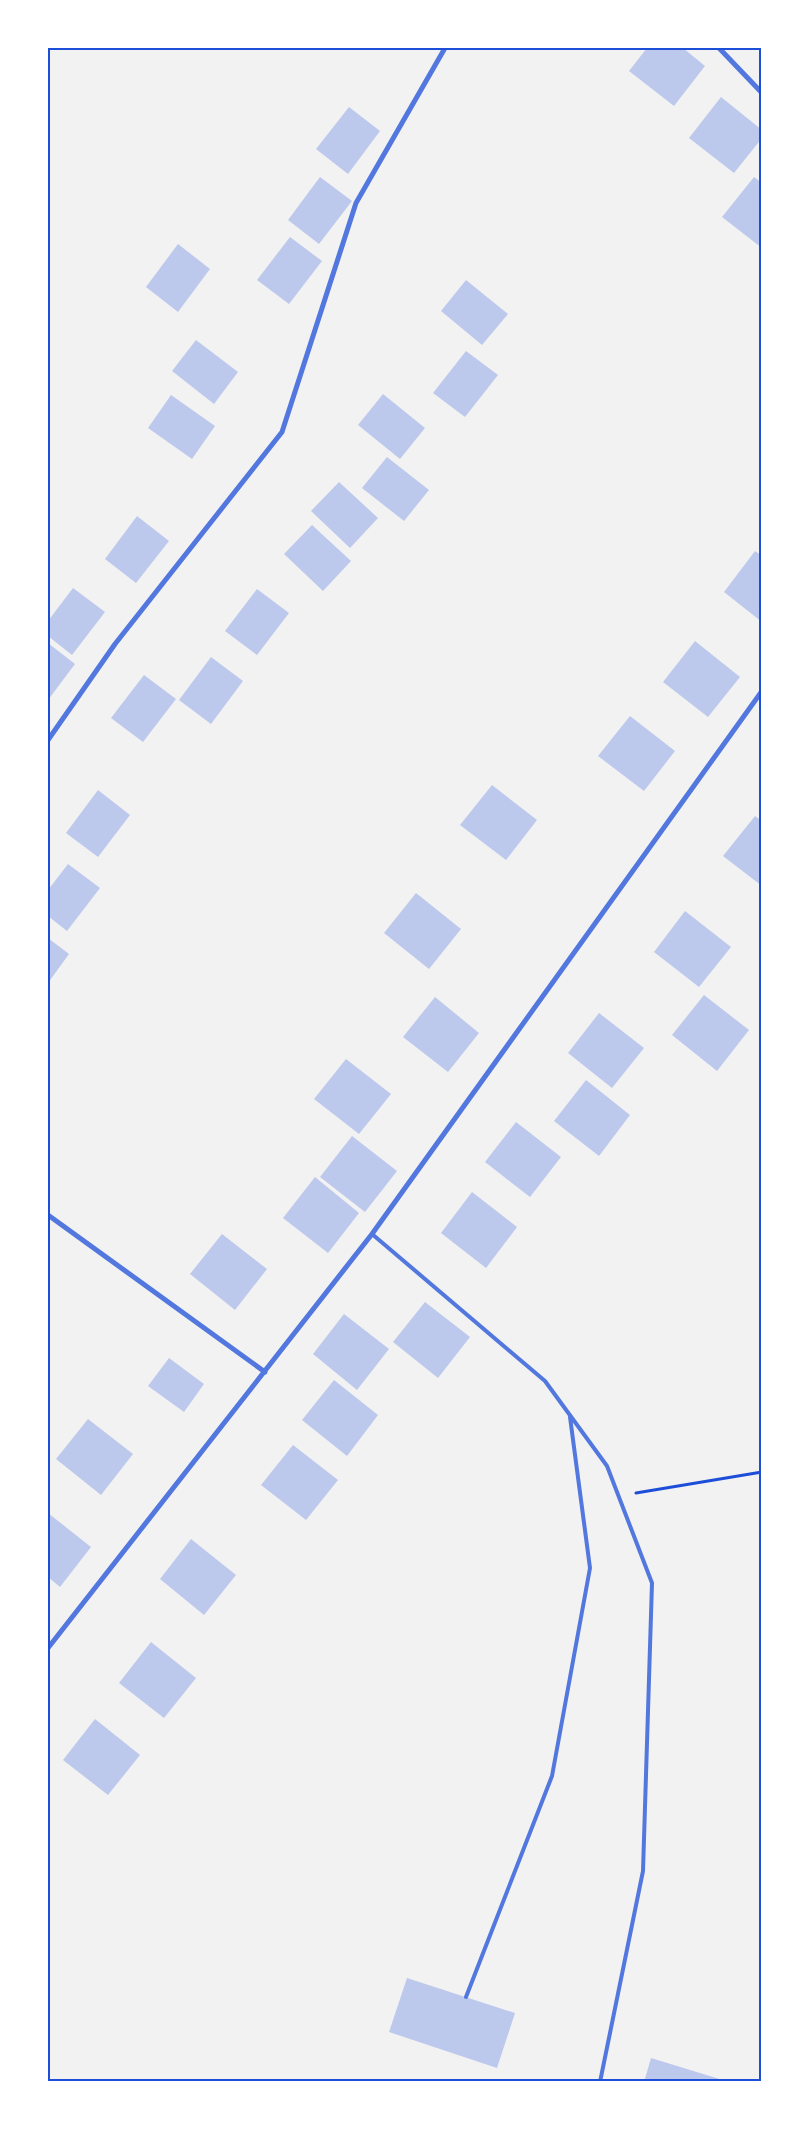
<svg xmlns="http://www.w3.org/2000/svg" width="809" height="2129" viewBox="0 0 809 2129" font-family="'Alegreya Sans',sans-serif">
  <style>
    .building { fill: #bdc9ec }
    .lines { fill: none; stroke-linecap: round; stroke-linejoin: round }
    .path { stroke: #1d4ed8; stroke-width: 3 }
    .service { stroke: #5277de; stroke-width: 4 }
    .minor { stroke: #5277de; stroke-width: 5 }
    .neatline { fill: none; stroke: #1d4ed8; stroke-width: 2 }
  </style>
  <rect width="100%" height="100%" fill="#f2f2f2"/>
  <path class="building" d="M 647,48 L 683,48 L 705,66 L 674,106 L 629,71 Z
    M 721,97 L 762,130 L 762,138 L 734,173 L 689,138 Z
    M 349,107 L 380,131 L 348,174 L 316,149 Z
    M 320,177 L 352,201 L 319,244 L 288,220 Z
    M 754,177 L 762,183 L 762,248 L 722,217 Z
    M 290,237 L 322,261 L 289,304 L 257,280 Z
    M 178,244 L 210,269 L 178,312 L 146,287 Z
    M 466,280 L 508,314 L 482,345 L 441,311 Z
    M 196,340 L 238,372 L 214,404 L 172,371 Z
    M 466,351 L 498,375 L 465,417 L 433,393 Z
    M 383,394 L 425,428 L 400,459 L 358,425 Z
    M 171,395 L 215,426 L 192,459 L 148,428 Z
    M 387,457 L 429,490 L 404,521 L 362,488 Z
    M 339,482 L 378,518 L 350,548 L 311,511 Z
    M 137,516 L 169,541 L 136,583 L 105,559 Z
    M 312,525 L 351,561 L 323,591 L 284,554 Z
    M 755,551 L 762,556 L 762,622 L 724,592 Z
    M 73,588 L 105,612 L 72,655 L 48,636 L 48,621 Z
    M 257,589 L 289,613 L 257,655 L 225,631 Z
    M 695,641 L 740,677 L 708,717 L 663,682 Z
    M 48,643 L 75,664 L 48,700 Z
    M 211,657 L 243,681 L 211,724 L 179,700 Z
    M 144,675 L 176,699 L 143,742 L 111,718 Z
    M 630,716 L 675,751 L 644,791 L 598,756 Z
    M 492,785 L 537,820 L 506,860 L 460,825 Z
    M 98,790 L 130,815 L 98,857 L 66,833 Z
    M 755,816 L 762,821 L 762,886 L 723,856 Z
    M 68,864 L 100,888 L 67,931 L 48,916 L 48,890 Z
    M 416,893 L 461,929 L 429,969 L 384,933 Z
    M 685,911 L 731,947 L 699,987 L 654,952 Z
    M 48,938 L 69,954 L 48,983 Z
    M 704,995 L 749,1030 L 717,1071 L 672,1035 Z
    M 435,997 L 479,1033 L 448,1072 L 403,1037 Z
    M 599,1013 L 644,1048 L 612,1088 L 568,1053 Z
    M 346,1059 L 391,1094 L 359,1134 L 314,1099 Z
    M 586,1080 L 630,1115 L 599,1156 L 554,1121 Z
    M 516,1122 L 561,1157 L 530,1197 L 485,1162 Z
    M 352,1136 L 397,1171 L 365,1212 L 320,1177 Z
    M 315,1177 L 359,1213 L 328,1253 L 283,1218 Z
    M 472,1192 L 517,1227 L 486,1268 L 441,1233 Z
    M 222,1234 L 267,1269 L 235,1310 L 190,1274 Z
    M 425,1302 L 470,1337 L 438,1378 L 393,1342 Z
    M 344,1314 L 389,1349 L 357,1390 L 313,1354 Z
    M 169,1358 L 204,1384 L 184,1412 L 148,1386 Z
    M 334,1380 L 378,1415 L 347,1456 L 302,1420 Z
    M 88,1419 L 133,1454 L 101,1495 L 56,1459 Z
    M 293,1445 L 338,1480 L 306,1520 L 261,1485 Z
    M 48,1513 L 91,1547 L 60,1587 L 48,1577 Z
    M 191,1539 L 236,1575 L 204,1615 L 160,1579 Z
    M 151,1642 L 196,1678 L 164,1718 L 119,1683 Z
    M 95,1719 L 140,1755 L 108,1795 L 63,1760 Z
    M 407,1978 L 515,2013 L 497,2068 L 389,2032 Z
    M 651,2058 L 726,2081 L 726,2082 L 644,2082 Z"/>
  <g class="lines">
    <path class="path" d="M 636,1493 L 762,1472"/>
    <path class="service" d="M 372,1234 L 545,1381 L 607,1466 L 652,1583 L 643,1871 L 600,2082
      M 466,1997 L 552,1776 L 590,1568 L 570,1417"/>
    <path class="minor" d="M 719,48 L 762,93
      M 48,740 L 115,644 L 282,432 L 356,203 L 445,48
      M 48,1215 L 265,1372
      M 48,1648 L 372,1234 L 762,691"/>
  </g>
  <rect width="809" height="2129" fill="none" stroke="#ffffff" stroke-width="98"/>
  <rect x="49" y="49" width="711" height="2031" class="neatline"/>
</svg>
